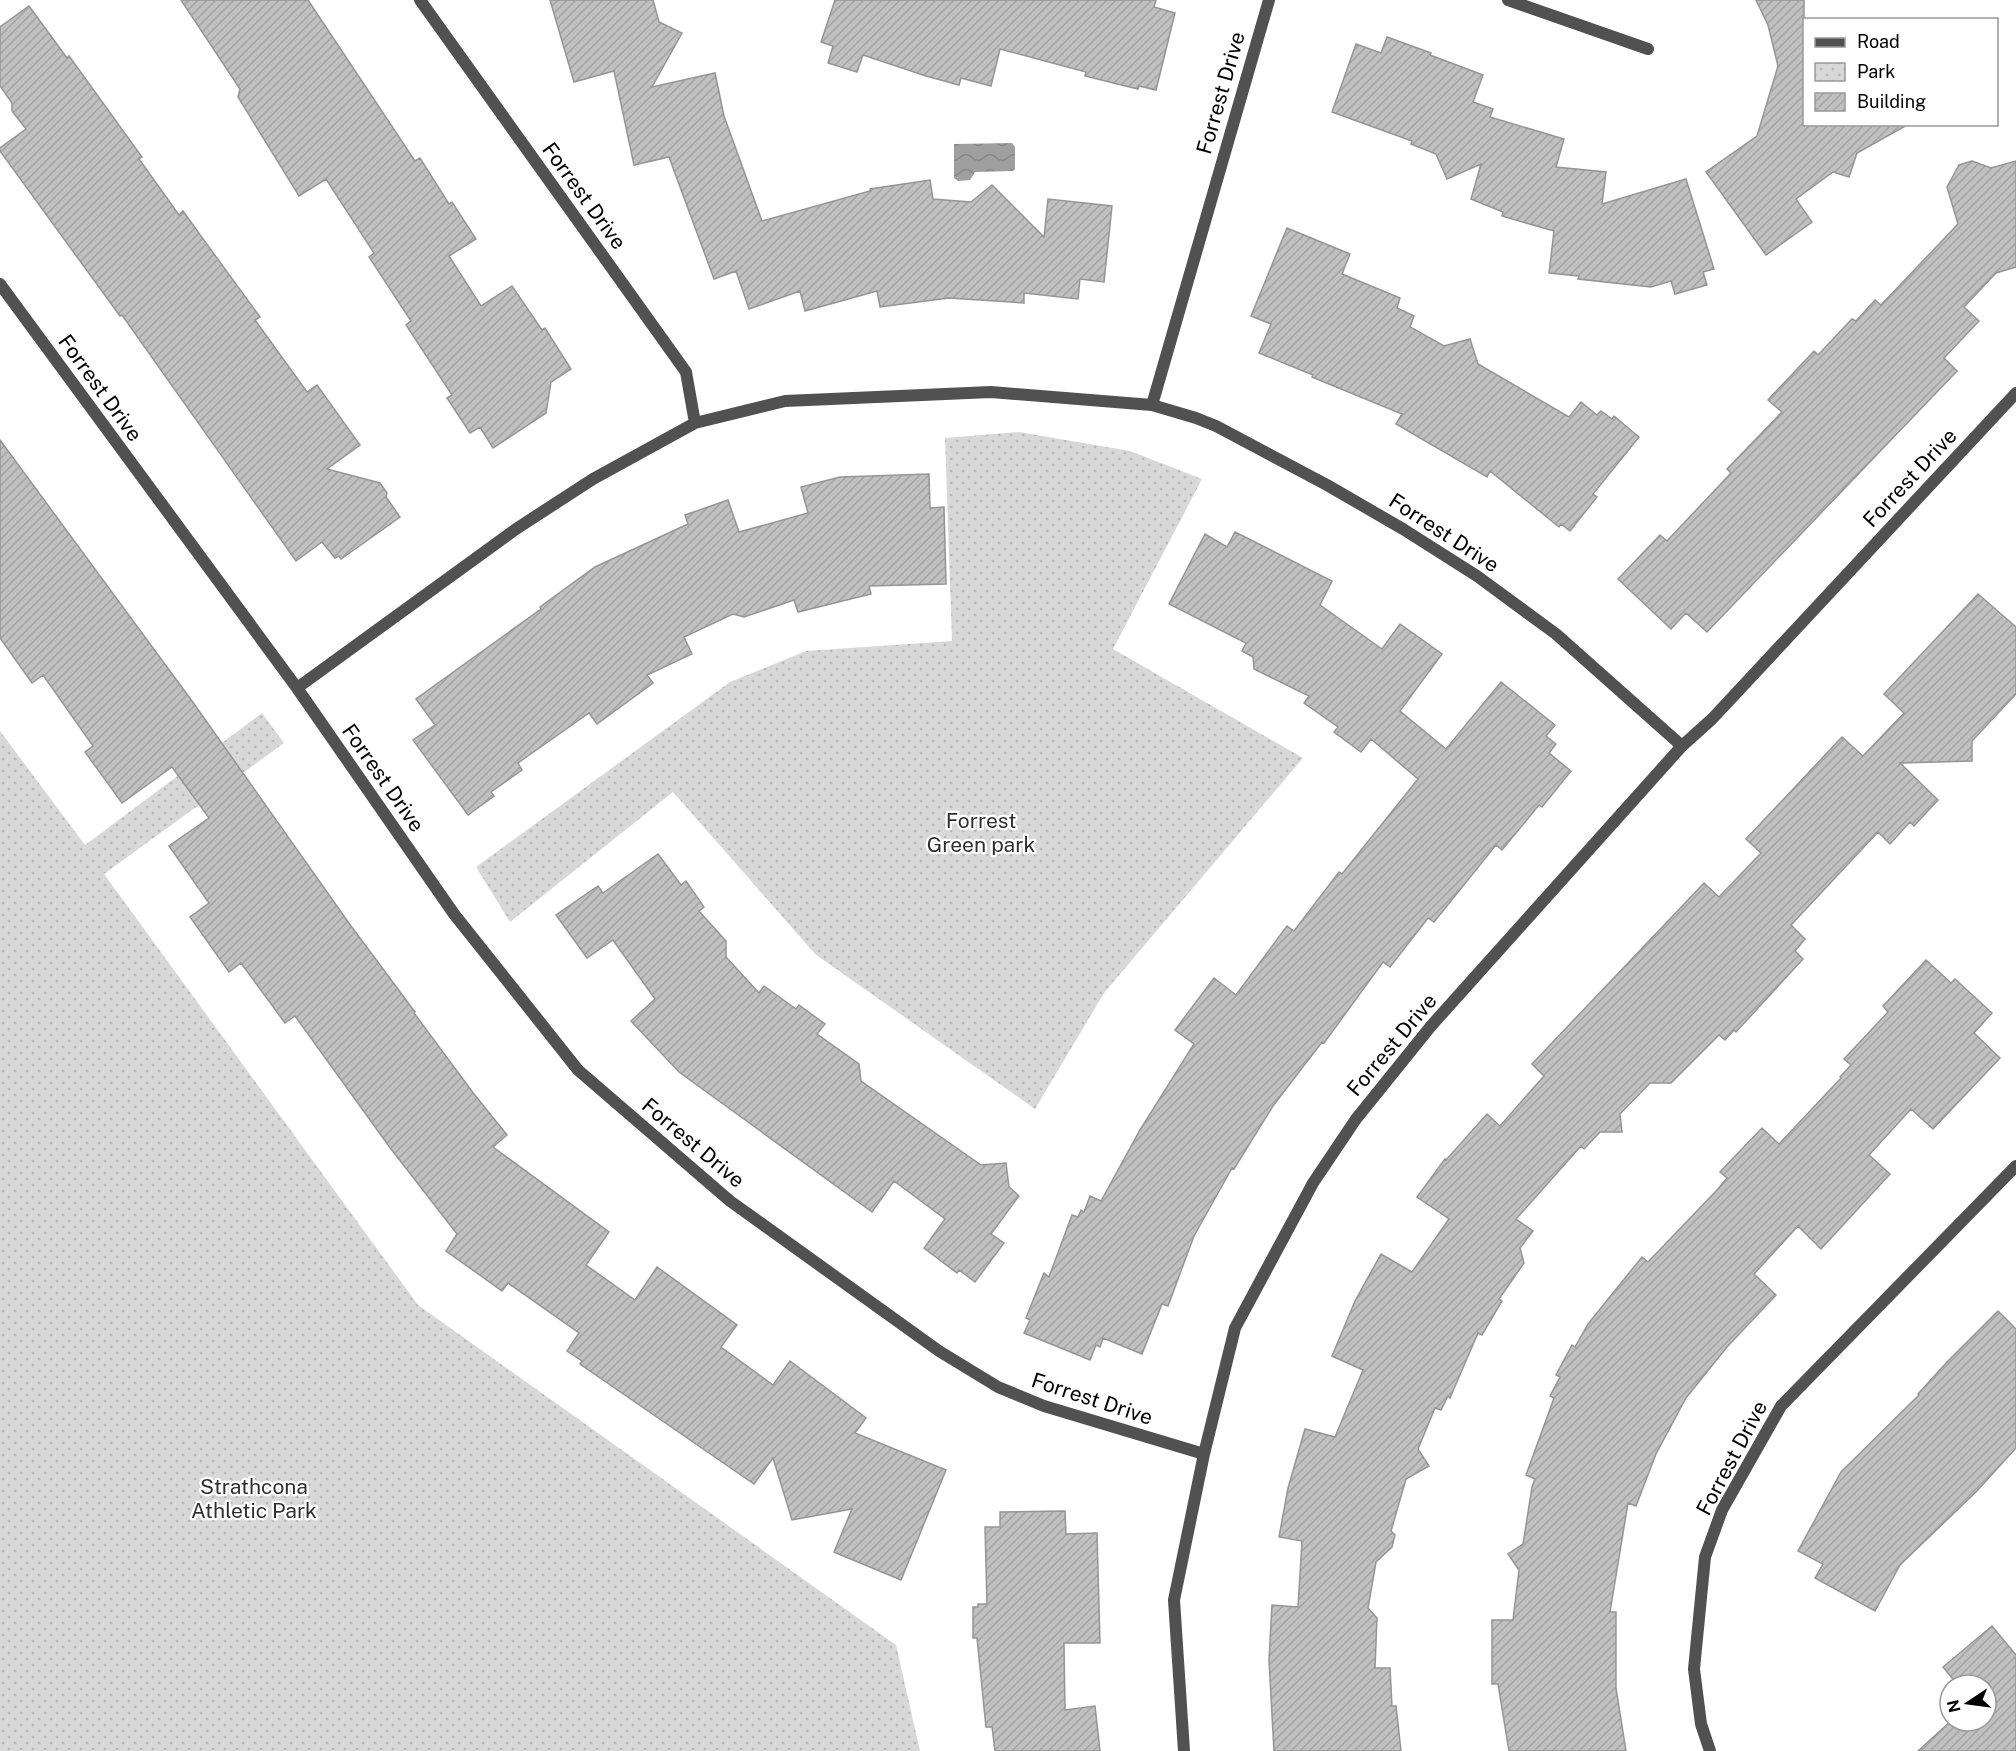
<svg xmlns="http://www.w3.org/2000/svg" width="2016" height="1751" viewBox="0 0 2016 1751" font-family="'Public Sans',sans-serif">
  <style>
    .park { fill: url(#park-dots) }
    .water { fill: url(#water-waves) }
    .building { fill: url(#building-hatch); stroke: #959595; stroke-width: 1.5 }
    .lines { fill: none; stroke-linecap: round; stroke-linejoin: round }
    .street { stroke: #515151; stroke-width: 12 }
    .labels { text-anchor: middle; stroke-width: 4.5; stroke-linejoin: round; paint-order: stroke }
    .street-label { font-size: 21px; fill: #000; stroke: #fff }
    .park-label { font-size: 21px; fill: #2f2f2f; stroke: #fff }
  </style>
  <defs>
    <pattern id="park-dots" width="8" height="8" patternUnits="userSpaceOnUse" patternTransform="scale(1.5)"><rect width="8" height="8" fill="#d8d8d8"/><path d="M2 2h.1M6 6h.1" fill="none" stroke="#b8b8b8" stroke-width="1.8" stroke-linecap="round"/></pattern>
    <pattern id="water-waves" width="16" height="10" patternUnits="userSpaceOnUse" patternTransform="scale(1.5)"><rect width="16" height="10" fill="#9f9f9f"/><path d="M0 5q4-4 8 0t8 0" fill="none" stroke="#878787"/></pattern>
    <pattern id="building-hatch" width="6" height="6" patternUnits="userSpaceOnUse" patternTransform="scale(1.5)"><rect width="6" height="6" fill="#c0c0c0"/><path d="M-1 1l2-2M0 6l6-6M5 7l2-2" fill="none" stroke="#a3a3a3"/></pattern>
  </defs>
  <rect width="100%" height="100%" fill="#fff"/>
  <path class="park" d="M 1019,432 L 1130,451 L 1202,479 L 1113,649 L 1303,758 L 1104,993 L 1035,1109 L 815,954 L 673,792 L 510,922 L 476,867 L 730,682 L 806,651 L 952,641 L 945,438 Z
    M 262,713 L 284,743 L 104,874 L 418,1305 L 896,1645 L 920,1751 L 0,1751 L 0,731 L 85,845 Z"/>
  <path class="water" d="M 1012,143 L 1015,147 L 1015,169 L 1013,171 L 975,172 L 970,180 L 958,181 L 954,178 L 954,144 Z"/>
  <path class="building" d="M 181,0 L 308,0 L 415,161 L 420,158 L 449,204 L 452,202 L 476,239 L 449,256 L 481,306 L 512,286 L 542,330 L 545,328 L 571,369 L 551,382 L 546,413 L 493,448 L 480,427 L 470,433 L 447,398 L 452,395 L 406,325 L 411,321 L 369,257 L 374,253 L 326,179 L 299,196 L 238,97 L 240,89 Z
    M 550,0 L 653,0 L 659,22 L 682,33 L 652,87 L 715,73 L 724,116 L 762,221 L 870,191 L 870,189 L 930,180 L 933,199 L 971,202 L 992,185 L 1044,237 L 1048,199 L 1112,206 L 1104,282 L 1080,279 L 1078,299 L 1024,293 L 1024,303 L 949,298 L 880,307 L 877,291 L 805,311 L 800,291 L 749,309 L 736,271 L 714,279 L 669,157 L 634,165 L 614,71 L 574,82 Z
    M 835,0 L 1156,0 L 1154,7 L 1175,13 L 1156,90 L 1139,86 L 1138,89 L 1085,76 L 1086,72 L 1000,49 L 991,86 L 961,78 L 959,85 L 926,76 L 863,55 L 857,72 L 828,63 L 833,46 L 821,42 Z
    M 1756,0 L 1804,0 L 1804,124 L 1909,124 L 1857,153 L 1849,177 L 1833,172 L 1796,199 L 1812,222 L 1766,255 L 1706,172 L 1757,136 L 1778,66 L 1768,25 Z
    M 29,6 L 67,58 L 69,56 L 142,157 L 139,159 L 179,215 L 183,211 L 206,243 L 260,317 L 255,320 L 307,392 L 317,385 L 360,445 L 327,469 L 380,483 L 387,493 L 386,497 L 400,517 L 341,559 L 339,556 L 335,558 L 322,542 L 296,561 L 122,315 L 120,316 L 0,151 L 0,148 L 26,129 L 12,111 L 12,103 L 0,86 L 0,27 Z
    M 1387,37 L 1431,53 L 1430,55 L 1483,75 L 1473,102 L 1493,109 L 1490,117 L 1564,139 L 1556,167 L 1606,172 L 1602,204 L 1686,179 L 1714,269 L 1703,272 L 1707,285 L 1675,294 L 1671,281 L 1651,287 L 1578,279 L 1579,276 L 1549,273 L 1554,231 L 1502,216 L 1503,212 L 1471,199 L 1481,164 L 1447,179 L 1436,154 L 1411,144 L 1412,141 L 1332,112 L 1356,44 L 1381,53 Z
    M 1972,161 L 1991,168 L 2016,161 L 2016,267 L 1996,273 L 1964,307 L 1979,321 L 1944,358 L 1957,371 L 1707,632 L 1686,613 L 1671,629 L 1618,579 L 1660,535 L 1667,541 L 1731,473 L 1727,469 L 1782,412 L 1768,400 L 1814,351 L 1818,355 L 1852,319 L 1856,321 L 1875,300 L 1881,305 L 1958,224 L 1947,187 L 1959,165 Z
    M 1287,228 L 1350,254 L 1342,274 L 1400,298 L 1397,308 L 1414,316 L 1410,327 L 1444,346 L 1470,339 L 1478,364 L 1569,417 L 1581,402 L 1597,415 L 1601,411 L 1612,419 L 1614,416 L 1639,437 L 1593,494 L 1597,497 L 1570,531 L 1561,524 L 1559,527 L 1490,471 L 1487,477 L 1396,424 L 1402,414 L 1312,377 L 1313,375 L 1259,353 L 1271,324 L 1251,316 Z
    M 0,440 L 192,701 L 351,926 L 415,1012 L 414,1013 L 474,1094 L 507,1135 L 493,1147 L 609,1232 L 586,1265 L 635,1300 L 657,1267 L 737,1325 L 721,1347 L 773,1385 L 790,1361 L 866,1418 L 855,1433 L 946,1470 L 901,1580 L 834,1552 L 852,1509 L 792,1520 L 773,1458 L 754,1484 L 580,1364 L 582,1361 L 567,1351 L 579,1333 L 508,1283 L 502,1291 L 446,1251 L 457,1234 L 391,1149 L 295,1016 L 285,1023 L 241,963 L 229,972 L 190,917 L 209,903 L 169,846 L 209,818 L 172,767 L 122,803 L 85,752 L 93,746 L 43,675 L 32,683 L 0,638 Z
    M 929,474 L 930,508 L 944,507 L 946,584 L 869,586 L 871,594 L 798,612 L 794,600 L 744,617 L 733,614 L 684,637 L 692,654 L 647,675 L 653,683 L 597,724 L 589,713 L 518,763 L 522,770 L 491,792 L 494,796 L 468,815 L 413,740 L 435,725 L 416,699 L 541,609 L 540,607 L 595,567 L 688,524 L 685,515 L 728,500 L 739,532 L 808,513 L 801,487 L 840,477 Z
    M 1235,532 L 1332,581 L 1320,605 L 1382,649 L 1400,624 L 1442,654 L 1400,711 L 1446,749 L 1501,682 L 1555,725 L 1546,736 L 1556,744 L 1549,753 L 1571,771 L 1542,807 L 1539,805 L 1502,850 L 1496,845 L 1434,922 L 1428,918 L 1390,967 L 1383,962 L 1324,1043 L 1322,1042 L 1273,1106 L 1234,1169 L 1232,1168 L 1194,1236 L 1168,1306 L 1162,1304 L 1142,1354 L 1103,1338 L 1100,1347 L 1096,1345 L 1090,1360 L 1024,1333 L 1030,1320 L 1026,1318 L 1044,1273 L 1049,1277 L 1072,1215 L 1078,1217 L 1081,1210 L 1084,1212 L 1090,1196 L 1101,1201 L 1140,1130 L 1194,1044 L 1175,1030 L 1214,978 L 1236,995 L 1287,926 L 1294,931 L 1339,872 L 1342,874 L 1418,779 L 1371,739 L 1361,752 L 1334,732 L 1338,727 L 1304,703 L 1309,696 L 1254,669 L 1253,657 L 1242,651 L 1246,643 L 1169,604 L 1205,534 L 1227,547 Z
    M 1978,594 L 2016,627 L 2016,694 L 1972,741 L 1972,761 L 1900,763 L 1938,800 L 1914,826 L 1910,822 L 1890,844 L 1878,832 L 1791,925 L 1805,939 L 1795,951 L 1803,959 L 1736,1032 L 1734,1030 L 1725,1040 L 1719,1035 L 1671,1083 L 1650,1083 L 1620,1114 L 1622,1132 L 1600,1132 L 1584,1149 L 1581,1146 L 1516,1219 L 1533,1231 L 1520,1248 L 1524,1263 L 1499,1299 L 1502,1301 L 1482,1335 L 1478,1333 L 1450,1398 L 1448,1396 L 1441,1410 L 1435,1408 L 1418,1449 L 1429,1466 L 1406,1479 L 1391,1531 L 1395,1535 L 1392,1547 L 1376,1562 L 1368,1608 L 1377,1618 L 1375,1668 L 1390,1668 L 1392,1706 L 1396,1706 L 1401,1751 L 1274,1751 L 1269,1660 L 1272,1605 L 1298,1607 L 1302,1541 L 1279,1537 L 1288,1488 L 1305,1429 L 1335,1437 L 1363,1370 L 1332,1356 L 1355,1301 L 1381,1254 L 1412,1272 L 1449,1219 L 1417,1197 L 1445,1159 L 1446,1160 L 1487,1114 L 1500,1126 L 1544,1076 L 1532,1064 L 1704,883 L 1719,897 L 1761,853 L 1746,839 L 1842,737 L 1863,756 L 1904,713 L 1884,694 Z
    M 658,854 L 681,885 L 686,881 L 704,907 L 699,911 L 726,941 L 726,957 L 759,993 L 764,986 L 796,1009 L 799,1005 L 825,1024 L 817,1034 L 859,1064 L 861,1081 L 981,1165 L 1006,1163 L 1009,1187 L 1019,1196 L 991,1234 L 1004,1243 L 975,1282 L 959,1270 L 957,1273 L 924,1248 L 945,1219 L 894,1181 L 872,1212 L 679,1072 L 631,1021 L 655,999 L 613,940 L 587,958 L 556,915 L 598,886 L 603,893 Z
    M 1926,960 L 1951,983 L 1955,979 L 1992,1013 L 1974,1033 L 2000,1058 L 1933,1129 L 1911,1109 L 1869,1155 L 1890,1174 L 1821,1249 L 1798,1226 L 1754,1274 L 1776,1295 L 1727,1347 L 1686,1398 L 1656,1454 L 1636,1506 L 1628,1503 L 1610,1612 L 1616,1612 L 1616,1688 L 1626,1751 L 1509,1751 L 1498,1684 L 1492,1684 L 1492,1620 L 1513,1620 L 1519,1570 L 1508,1554 L 1523,1544 L 1532,1487 L 1535,1479 L 1526,1475 L 1554,1398 L 1550,1396 L 1560,1377 L 1556,1375 L 1572,1345 L 1575,1347 L 1588,1324 L 1642,1257 L 1648,1262 L 1717,1190 L 1727,1178 L 1720,1172 L 1762,1128 L 1779,1144 L 1841,1078 L 1840,1077 L 1851,1065 L 1844,1059 L 1888,1012 L 1883,1006 Z
    M 1998,1311 L 2016,1329 L 2016,1448 L 1977,1491 L 1900,1565 L 1875,1611 L 1815,1578 L 1823,1564 L 1798,1551 L 1841,1472 L 1919,1395 L 1918,1394 L 1947,1362 Z
    M 1065,1511 L 1066,1534 L 1097,1533 L 1100,1643 L 1064,1643 L 1065,1710 L 1095,1706 L 1100,1751 L 995,1751 L 992,1727 L 986,1727 L 977,1638 L 973,1638 L 973,1607 L 978,1607 L 978,1604 L 987,1604 L 985,1527 L 1000,1527 L 1000,1512 Z
    M 1992,1626 L 2016,1655 L 2016,1751 L 1918,1751 L 1951,1721 L 1986,1721 L 1986,1685 L 1958,1685 L 1943,1667 Z"/>
  <g class="lines">
    <path class="street" d="M 420,0 L 686,372 L 695,423
      M 1508,0 L 1648,49
      M 0,284 L 297,688 L 454,914 L 578,1070 L 730,1201 L 939,1351 L 998,1387 L 1044,1406 L 1204,1454
      M 1152,405 L 1269,0
      M 297,688 L 516,529 L 593,479 L 695,423 L 785,401 L 991,392 L 1152,405 L 1196,418 L 1216,426 L 1327,485 L 1403,529 L 1477,576 L 1556,634 L 1682,746
      M 1184,1751 L 1174,1600 L 1204,1454 L 1235,1328 L 1313,1183 L 1356,1119 L 1431,1026 L 1682,746 L 1712,719 L 2016,393
      M 1710,1751 L 1701,1724 L 1694,1669 L 1705,1557 L 1722,1510 L 1781,1406 L 2016,1166"/>
  </g>
  <g class="labels">
    <g class="street-label">
      <text transform="translate(1221 93) rotate(-74)" y="7">Forrest Drive</text>
      <text transform="translate(584 196) rotate(54)" y="7">Forrest Drive</text>
      <text transform="translate(100 388) rotate(54)" y="7">Forrest Drive</text>
      <text transform="translate(1910 478) rotate(-47)" y="7">Forrest Drive</text>
      <text transform="translate(1444 533) rotate(33)" y="7">Forrest Drive</text>
      <text transform="translate(383 778) rotate(55)" y="7">Forrest Drive</text>
      <text transform="translate(1392 1045) rotate(-50)" y="7">Forrest Drive</text>
      <text transform="translate(693 1143) rotate(40)" y="7">Forrest Drive</text>
      <text transform="translate(1092 1399) rotate(18)" y="7">Forrest Drive</text>
      <text transform="translate(1732 1458) rotate(-62)" y="7">Forrest Drive</text>
    </g>
    <g class="park-label">
      <text x="981" y="828">Forrest<tspan x="981" dy="24">Green park</tspan></text>
      <text x="254" y="1494">Strathcona<tspan x="254" dy="24">Athletic Park</tspan></text>
    </g>
  </g>
  <rect x="1803" y="18" width="195" height="108" fill="#ffffff" stroke="#999999" stroke-width="1.5"/>
  <rect x="1815" y="38" width="30" height="9" fill="#515151" stroke="#999999" stroke-width="1.5"/>
  <text x="1857" y="48" font-size="18" fill="#000000">Road</text>
  <rect x="1815" y="63" width="30" height="18" fill="url(#park-dots)" stroke="#999999" stroke-width="1.5"/>
  <text x="1857" y="78" font-size="18" fill="#000000">Park</text>
  <rect x="1815" y="93" width="30" height="18" fill="url(#building-hatch)" stroke="#999999" stroke-width="1.5"/>
  <text x="1857" y="108" font-size="18" fill="#000000">Building</text>
  <g transform="translate(1968 1703) rotate(257)"><circle r="28" fill="#ffffff" stroke="#999999" stroke-width="1.5"/>
  <path d="M0-4.5L10 22L0 15L-10 22Z" fill="#000000"/>
  <text y="-9" font-size="16" font-weight="bold" text-anchor="middle" fill="#000000">N</text>
  </g>
</svg>
